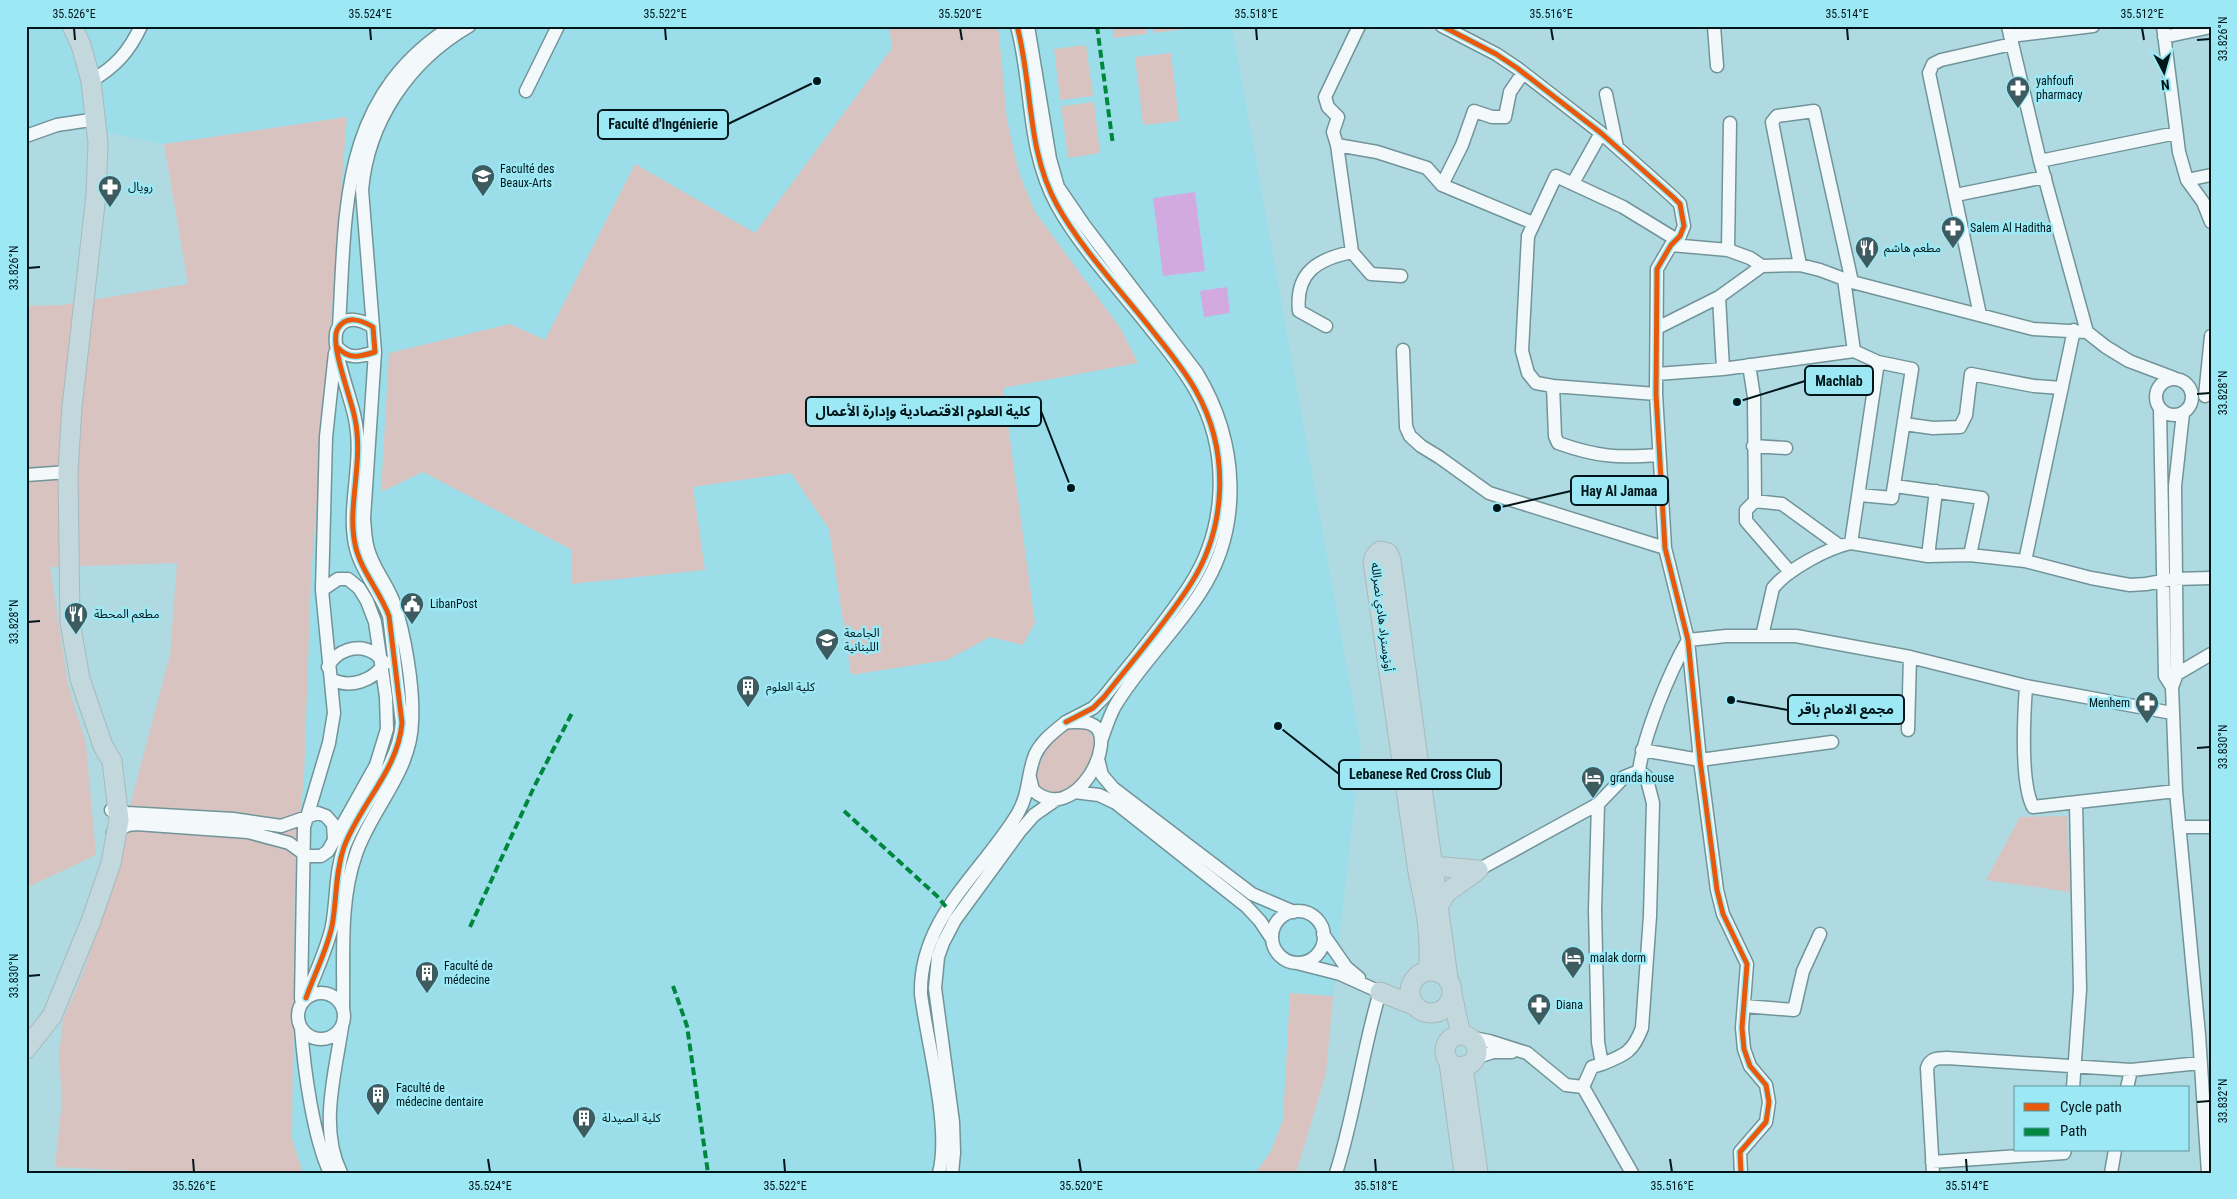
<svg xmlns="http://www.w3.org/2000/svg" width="2237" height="1199" viewBox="0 0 2237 1199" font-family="'Roboto Condensed','Noto Sans Arabic',sans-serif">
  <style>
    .built { fill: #9bdee9 }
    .green { fill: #d9c3c1 }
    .water { fill: #d3aae0 }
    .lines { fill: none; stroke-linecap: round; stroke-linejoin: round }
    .minor-casing { stroke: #719499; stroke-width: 15 }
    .highway-casing { stroke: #a7babe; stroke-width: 21 }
    .minor { stroke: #f3f9fa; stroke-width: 12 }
    .highway { stroke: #c3d8dc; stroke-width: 19 }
    .quiet { stroke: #00873e; stroke-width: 4; stroke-dasharray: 8 4; stroke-linecap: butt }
    .cycleway-casing { stroke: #9ce9f5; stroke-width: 8 }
    .cycleway { stroke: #e8590c; stroke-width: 5 }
    .ticks { fill: none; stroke: #01161a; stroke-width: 2 }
    .labels { text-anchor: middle; stroke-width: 5; stroke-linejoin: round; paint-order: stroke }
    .poi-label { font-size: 12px; fill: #01161a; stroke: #9ce9f5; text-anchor: start }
    .street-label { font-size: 12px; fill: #01161a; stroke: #9ce9f5 }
    .leader { fill: none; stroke: #01161a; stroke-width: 2 }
    .callout-dot { fill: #01161a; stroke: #9ce9f5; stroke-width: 2 }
    .callout { fill: #9ce9f5; stroke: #01161a; stroke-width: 2 }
    .callout-label { font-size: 14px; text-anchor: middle; font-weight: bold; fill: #01161a }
    .neatline { fill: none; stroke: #01161a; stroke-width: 2 }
    .ticks-label { font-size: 12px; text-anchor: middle; fill: #01161a }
  </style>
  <rect width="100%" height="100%" fill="#b0dae1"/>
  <path class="built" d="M 26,26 L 1232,26 L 1361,746 L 1333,996 L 1290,993 L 1283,1120 L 1270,1153 L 1256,1172 L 303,1173 L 292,1139 L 295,862 L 304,778 L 311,577 L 346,117 L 164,144 L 91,130 L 26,130 Z"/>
  <path class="green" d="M 889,26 L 995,26 L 999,33 L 1007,120 L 1019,173 L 1035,212 L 1121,329 L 1138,363 L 1003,388 L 1035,623 L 1023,645 L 990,637 L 947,660 L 851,675 L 829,529 L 791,473 L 693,487 L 705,570 L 571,584 L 572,550 L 423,472 L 381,492 L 389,353 L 510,324 L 545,340 L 635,164 L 755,233 L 892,48 Z
    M 1113,26 L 1146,26 L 1147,34 L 1114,38 Z
    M 1153,26 L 1186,26 L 1187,29 L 1154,33 Z
    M 1086,45 L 1093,96 L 1060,100 L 1054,49 Z
    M 1171,53 L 1179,121 L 1143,125 L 1135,57 Z
    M 1094,102 L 1100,153 L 1068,158 L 1061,106 Z
    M 347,117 L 311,577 L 304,778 L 295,862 L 292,1139 L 303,1173 L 182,1173 L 55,1167 L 62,1101 L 59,1055 L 63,1019 L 83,973 L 110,895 L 127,817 L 170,655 L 177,563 L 50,567 L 68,685 L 86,744 L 96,855 L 26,888 L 26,306 L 62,305 L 188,284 L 164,144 Z
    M 1080,726 L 1088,730 L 1095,741 C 1093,769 1073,794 1045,795 L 1036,782 C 1039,757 1053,730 1080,726 Z
    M 2067,816 L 2070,892 L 1986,880 L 2020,817 Z
    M 1290,993 L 1333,996 L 1326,1073 L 1296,1173 L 1255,1173 L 1270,1153 L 1283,1120 Z"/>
  <path class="water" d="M 1195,192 L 1205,271 L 1163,276 L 1153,198 Z
    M 1227,287 L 1230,313 L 1204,317 L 1200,291 Z"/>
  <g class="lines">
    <g class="minor-casing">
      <path id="minor" d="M 1017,26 C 1033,85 1026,149 1057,205 C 1080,247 1121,291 1151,329 C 1167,349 1184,369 1196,391 C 1230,451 1227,528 1190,585 C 1165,624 1133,660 1104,697 L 1093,708 L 1066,722
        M 1028,26 L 1050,159 L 1058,187 L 1084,225 L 1197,373 C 1238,441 1244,526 1200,593 C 1175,632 1138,667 1115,706 C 1109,717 1105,730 1101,741
        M 1442,26 L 1496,54 L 1517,68 L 1601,133 L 1673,197 L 1680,204 L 1684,226 L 1680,236 L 1671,245 L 1657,269 L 1656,394 L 1665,548 L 1688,640 L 1700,760 L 1717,890 L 1723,914 L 1747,964 L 1742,1028 L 1744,1049 L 1750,1066 L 1766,1085 L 1769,1102 L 1766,1122 L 1740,1152 L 1741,1173
        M 1714,26 L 1717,66
        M 2008,26 L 2040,161 L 2087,332
        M 2163,26 L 2179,152 L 2187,180 L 2203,202 L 2211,222
        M 2010,36 L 2093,26
        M 2164,37 L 2211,27
        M 91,81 C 115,67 129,52 141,26
        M 526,91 L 558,26
        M 1606,94 L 1617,147
        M 26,136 L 57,125 L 97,119
        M 1337,145 L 1333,132 L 1338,117 L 1328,107 L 1325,97 L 1359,26
        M 2040,161 L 2176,133
        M 2187,180 L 2211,175
        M 1573,183 L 1601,133
        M 1442,185 L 1462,145 L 1474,111 L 1492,117 L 1505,117 L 1510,92 L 1523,73
        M 1956,195 L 2045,177
        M 1671,245 L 1728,250 L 1750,258 L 1762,266 L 1800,265 L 1820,270 L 1852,282 L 2033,329 L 2087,332 L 2106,347 L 2129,361 L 2174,378
        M 1728,250 L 1730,123
        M 1800,265 L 1772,122 L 1777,116 L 1814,111 L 1852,282
        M 1401,276 L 1371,274 L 1352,252 L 1337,145 L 1377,152 L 1427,168 L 1442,185 L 1533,223
        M 1844,279 L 1854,351
        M 1719,297 L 1723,369
        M 1980,315 L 1929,73 L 1933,64 L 1941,60 L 2012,44
        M 1326,326 L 1299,311 C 1295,272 1318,259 1352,252
        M 339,327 C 346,208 339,98 452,26
        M 373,327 L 362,190 C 368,121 409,61 469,26
        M 1657,328 L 1719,297 L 1762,266
        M 1403,350 L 1406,427 L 1410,436 L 1421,446 L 1439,457 L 1489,493 L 1665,548
        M 1749,365 L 1754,397 L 1755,501
        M 1657,374 L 1723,369 L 1854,351 L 1878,362 L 1851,543
        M2156 397a18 18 0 1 1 36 0a18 18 0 1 1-36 0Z
        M 1553,386 L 1555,436 L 1558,443 C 1597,457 1618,458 1659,455
        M 1656,394 L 1553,386 L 1536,383 L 1528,373 L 1522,351 L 1528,236 L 1556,176 L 1623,207 L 1677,240
        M 2205,396 L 2211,336
        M 2160,408 L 2165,676 L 2172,687
        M 2183,413 L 2175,486 L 2177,674 L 2172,687 L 2176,791 L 2199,1035 L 2208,1173
        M 1904,424 L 1933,428 L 1960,427 L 1966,415 L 1971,374 L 2034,386 L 2062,388
        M 1753,446 L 1786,448
        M 26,475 L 68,472
        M 1895,486 L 1982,498 L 1970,555
        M 1860,495 L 1892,498 L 1912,369 L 1878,362
        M 1928,556 L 1936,491
        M 2025,561 L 2074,330
        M 1790,572 L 1746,521 L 1746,510 L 1755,501 L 1782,504 L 1840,546
        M 1762,636 L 1773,588 C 1788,569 1828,548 1851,543 L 1928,556 L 1970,555 L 2025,561 L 2091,578 L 2130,585 L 2146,584 L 2174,579 L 2211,578
        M 1688,640 L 1726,636 L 1796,636 L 1910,657 L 2026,686 L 2172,713
        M 328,667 C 336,650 358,643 374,653 C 378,655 380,659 383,661
        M 2169,675 L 2177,674 L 2211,654
        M 331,679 C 350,689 373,681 385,663
        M 2026,686 C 2024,715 2020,782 2033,807 L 2176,791
        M 1908,730 L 1910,657
        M 1642,750 L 1700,760 L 1832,742
        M 1098,759 L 1102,775 L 1113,788 L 1252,894 L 1294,912
        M 1074,792 L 1099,795 L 1116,803 L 1246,906 L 1260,921 L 1272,939
        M 111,810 L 127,813 L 233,819 L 281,826 L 318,813 L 326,816 L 333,824 L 334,839
        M 2179,827 L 2211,827
        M 113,833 L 128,825 L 136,824 L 248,832 L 289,843 L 307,856 L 321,856 L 328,851 L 376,765 L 387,729 L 386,697 L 375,622 L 367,601 L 359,588 L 348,579 L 338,579 L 322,590
        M 1478,870 L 1598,804 L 1624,777 L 1639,771 C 1644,734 1669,673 1688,640
        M1272 937a26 26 0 1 1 52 0a26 26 0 1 1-52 0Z
        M 1323,934 L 1346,967 L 1359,978
        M 1297,963 L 1340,974 L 1380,992 C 1362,1051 1355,1114 1336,1173
        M298 1016a23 23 0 1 1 46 0a23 23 0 1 1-46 0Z
        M 306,998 C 314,975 327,950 332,926 C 337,899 335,873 344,847 C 360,804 398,770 402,723 L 389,616 C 380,591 360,570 355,544 C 347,506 364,461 355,419 C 352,400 330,346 337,330 C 345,314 362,320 373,327 L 375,352 C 359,357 349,360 337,347
        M 301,999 L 304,827 L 329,743 L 334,713 L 322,590 L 326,437 L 335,353
        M 1744,1006 L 1794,1010 L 1803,971 L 1820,934
        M 343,1008 C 344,957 339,902 356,854 C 371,809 411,772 412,722 C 414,689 405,634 394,603 C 388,586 376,572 370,555 C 365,544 365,530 364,518 L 375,352
        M 301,1028 C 304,1068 313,1137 330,1173
        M 1468,1037 L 1489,1041 L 1527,1053 L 1566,1085 L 1583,1087 L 1632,1173
        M 1475,1058 L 1493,1052 L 1512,1052
        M 1602,1064 C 1625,1055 1633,1052 1642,1028 L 1650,916 L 1653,803 L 1646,776 L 1639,771
        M 1583,1087 L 1592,1067 L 1602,1064 L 1598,1042 L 1595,910 L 1598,804
        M 2073,1088 L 2080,990 L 2076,803
        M 2127,1088 L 2131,1070
        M 1932,1162 L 2064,1153 L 2065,1150
        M 341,1173 C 319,1128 335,1074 342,1027
        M 939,1173 C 951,1127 927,1043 921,994 C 919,918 982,873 1018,813 C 1030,792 1027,774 1035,755 C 1042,740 1055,731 1066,722 C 1075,723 1085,720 1093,725 C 1120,739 1074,828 1033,790 L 1030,778
        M 952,1173 L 954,1153 L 953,1122 L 935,988 L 938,957 L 943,943 L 955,920 L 1020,831 L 1034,815 L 1057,799
        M 1933,1173 L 1927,1068 C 1930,1058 1938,1058 1947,1058 L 2131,1070 L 2200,1063
        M 2111,1173 L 2115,1150"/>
    </g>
    <g class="highway-casing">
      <path id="highway" d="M 1423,869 L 1433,866 L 1478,870
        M 1438,907 L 1446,893 L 1478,870
        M1410 992a21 21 0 1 1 42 0a21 21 0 1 1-42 0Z
        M 1428,971 C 1432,937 1425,905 1418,872 L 1373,562 L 1375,556 L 1380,551 L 1388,553 L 1391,560 L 1448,978
        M 1380,992 L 1416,1006
        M 1452,994 L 1461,1035
        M1445 1051a16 16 0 1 1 32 0a16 16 0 1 1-32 0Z
        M 26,1049 L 52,1016 L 91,921 L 111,863 L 119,820 L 112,761 L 103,746 L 80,679 L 70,622 L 68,472 L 72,407 L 96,195 L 98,143 L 91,81 L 81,45 L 72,26
        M 1449,1062 L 1464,1173
        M 1463,1066 L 1478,1173"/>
    </g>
    <use href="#minor" class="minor"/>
    <use href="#highway" class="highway"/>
    <path class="quiet" d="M 1097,26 L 1113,145
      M 844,811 L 937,896 L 947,908
      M 470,927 L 534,787 L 572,713
      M 673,986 L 687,1026 L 708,1173"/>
    <g class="cycleway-casing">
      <path id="cycleway" d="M 1017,26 C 1033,85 1026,149 1057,205 C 1080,247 1121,291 1151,329 C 1167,349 1184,369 1196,391 C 1230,451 1227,528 1190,585 C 1165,624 1133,660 1104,697 L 1093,708 L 1066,722
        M 1442,26 L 1496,54 L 1517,68 L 1601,133 L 1673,197 L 1680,204 L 1684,226 L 1680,236 L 1671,245 L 1657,269 L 1656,394 L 1665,548 L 1688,640 L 1700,760 L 1717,890 L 1723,914 L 1747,964 L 1742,1028 L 1744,1049 L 1750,1066 L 1766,1085 L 1769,1102 L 1766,1122 L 1740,1152 L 1741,1173
        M 306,998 C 314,975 327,950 332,926 C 337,899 335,873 344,847 C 360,804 398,770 402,723 L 389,616 C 380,591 360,570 355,544 C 347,506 364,461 355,419 C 352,400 330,346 337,330 C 345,314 362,320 373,327 L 375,352 C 359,357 349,360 337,347"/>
    </g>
    <use href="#cycleway" class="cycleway"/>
  </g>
  <path class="ticks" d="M 74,28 L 75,40M 370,28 L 371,40M 665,28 L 666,40M 960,28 L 962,40M 1256,28 L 1257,40M 1551,28 L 1553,40M 1847,28 L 1848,40M 2142,28 L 2144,40M 2197,40 L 2210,39M 28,268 L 40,267M 2197,394 L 2210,393M 28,622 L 40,621M 2197,748 L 2210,747M 28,976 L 40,975M 2197,1102 L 2210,1101M 193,1159 L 194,1172M 488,1159 L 490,1172M 784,1159 L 785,1172M 1079,1159 L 1081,1172M 1375,1159 L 1376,1172M 1670,1159 L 1672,1172M 1966,1159 L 1967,1172"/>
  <defs>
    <g id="pharmacy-pin" transform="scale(1.25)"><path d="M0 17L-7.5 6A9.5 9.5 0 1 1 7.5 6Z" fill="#3e5b60" stroke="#9ce9f5"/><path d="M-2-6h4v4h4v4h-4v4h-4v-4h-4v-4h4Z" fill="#fff"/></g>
    <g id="university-pin" transform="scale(1.25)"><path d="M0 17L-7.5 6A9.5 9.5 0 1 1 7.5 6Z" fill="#3e5b60" stroke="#9ce9f5"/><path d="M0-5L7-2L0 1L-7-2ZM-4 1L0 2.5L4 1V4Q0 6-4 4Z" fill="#fff"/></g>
    <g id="restaurant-pin" transform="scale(1.25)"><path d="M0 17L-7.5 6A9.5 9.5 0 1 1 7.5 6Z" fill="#3e5b60" stroke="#9ce9f5"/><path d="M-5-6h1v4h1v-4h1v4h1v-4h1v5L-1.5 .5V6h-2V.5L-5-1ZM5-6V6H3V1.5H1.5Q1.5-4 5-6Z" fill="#fff"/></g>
    <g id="civic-pin" transform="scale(1.25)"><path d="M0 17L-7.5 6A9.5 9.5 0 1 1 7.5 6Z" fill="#3e5b60" stroke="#9ce9f5"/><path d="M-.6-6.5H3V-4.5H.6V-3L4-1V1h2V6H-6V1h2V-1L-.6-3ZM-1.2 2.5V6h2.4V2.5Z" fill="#fff"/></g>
    <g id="building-pin" transform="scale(1.25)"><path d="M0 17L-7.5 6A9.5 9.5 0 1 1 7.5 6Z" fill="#3e5b60" stroke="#9ce9f5"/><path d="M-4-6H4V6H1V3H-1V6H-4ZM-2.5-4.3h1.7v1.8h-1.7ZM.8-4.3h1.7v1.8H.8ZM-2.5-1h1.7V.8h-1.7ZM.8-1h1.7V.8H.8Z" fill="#fff"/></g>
    <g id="hotel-pin" transform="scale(1.25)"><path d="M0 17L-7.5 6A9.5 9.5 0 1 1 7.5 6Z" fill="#3e5b60" stroke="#9ce9f5"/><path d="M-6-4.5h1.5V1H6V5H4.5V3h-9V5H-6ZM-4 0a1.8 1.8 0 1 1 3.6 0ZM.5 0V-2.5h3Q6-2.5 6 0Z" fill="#fff"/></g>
  </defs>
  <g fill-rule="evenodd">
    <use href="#pharmacy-pin" x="2018" y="88"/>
    <use href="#university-pin" x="483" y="176"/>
    <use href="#pharmacy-pin" x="110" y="187"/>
    <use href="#pharmacy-pin" x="1953" y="228"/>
    <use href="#restaurant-pin" x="1867" y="248"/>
    <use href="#civic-pin" x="412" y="604"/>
    <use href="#restaurant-pin" x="76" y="614"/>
    <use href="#university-pin" x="827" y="640"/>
    <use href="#building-pin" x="748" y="687"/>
    <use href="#pharmacy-pin" x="2147" y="703"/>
    <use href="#hotel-pin" x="1593" y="778"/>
    <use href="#hotel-pin" x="1573" y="958"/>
    <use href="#building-pin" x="427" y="973"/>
    <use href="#pharmacy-pin" x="1539" y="1005"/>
    <use href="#building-pin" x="378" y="1095"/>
    <use href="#building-pin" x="584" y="1118"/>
  </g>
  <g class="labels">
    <g class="poi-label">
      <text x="2036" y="85">yahfoufi<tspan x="2036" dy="14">pharmacy</tspan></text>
      <text x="500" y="173">Faculté des<tspan x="500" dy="14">Beaux-Arts</tspan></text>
      <text x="128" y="191">رويال</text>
      <text x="1970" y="232">Salem Al Haditha</text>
      <text x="1884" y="252">مطعم هاشم</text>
      <text x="430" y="608">LibanPost</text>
      <text x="94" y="618">مطعم المحطة</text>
      <text x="844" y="637">الجامعة<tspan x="844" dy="14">اللبنانية</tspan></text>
      <text x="766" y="691">كلية العلوم</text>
      <text x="2130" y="707" text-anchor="end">Menhem</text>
      <text x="1610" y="782">granda house</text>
      <text x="1590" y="962">malak dorm</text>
      <text x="444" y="970">Faculté de<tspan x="444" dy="14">médecine</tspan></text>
      <text x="1556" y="1009">Diana</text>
      <text x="396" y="1092">Faculté de<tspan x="396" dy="14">médecine dentaire</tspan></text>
      <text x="602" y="1122">كلية الصيدلة</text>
    </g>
    <g class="street-label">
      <text transform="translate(1382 617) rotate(83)" y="4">أوتوستراد هادي نصرالله</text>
    </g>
  </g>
  <path class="leader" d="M817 81L728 124M1737 402L1805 381M1071 488L1041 411M1497 508L1571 491M1731 700L1788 710M1278 726L1339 774"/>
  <g class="callout-dot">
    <circle cx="817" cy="81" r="5"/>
    <circle cx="1737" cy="402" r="5"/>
    <circle cx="1071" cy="488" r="5"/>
    <circle cx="1497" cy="508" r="5"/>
    <circle cx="1731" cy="700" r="5"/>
    <circle cx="1278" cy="726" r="5"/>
  </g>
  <g class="callout">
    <rect x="598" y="110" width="130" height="29" rx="5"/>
    <rect x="1805" y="366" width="68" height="29" rx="5"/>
    <rect x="806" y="397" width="235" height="29" rx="5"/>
    <rect x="1571" y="476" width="97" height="29" rx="5"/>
    <rect x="1788" y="695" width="116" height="29" rx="5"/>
    <rect x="1339" y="760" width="162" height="29" rx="5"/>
  </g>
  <g class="callout-label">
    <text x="663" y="129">Faculté d'Ingénierie</text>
    <text x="1839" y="386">Machlab</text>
    <text x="923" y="416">كلية العلوم الاقتصادية وإدارة الأعمال</text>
    <text x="1619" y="496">Hay Al Jamaa</text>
    <text x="1846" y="714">مجمع الامام باقر</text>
    <text x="1420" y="779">Lebanese Red Cross Club</text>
  </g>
  <rect width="2237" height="1199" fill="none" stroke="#9ce9f5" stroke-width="55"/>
  <rect x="2014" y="1086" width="175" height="65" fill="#9ce9f5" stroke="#5e959d"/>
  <rect x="2024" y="1103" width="25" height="8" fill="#e8590c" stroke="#5e959d"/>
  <text x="2060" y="1112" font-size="15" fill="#01161a">Cycle path</text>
  <rect x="2024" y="1128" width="25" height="8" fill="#00873e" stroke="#5e959d"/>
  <text x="2060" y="1136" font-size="15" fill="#01161a">Path</text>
  <g transform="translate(2164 72) rotate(174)" stroke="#9ce9f5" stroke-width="4" paint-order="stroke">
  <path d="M0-4L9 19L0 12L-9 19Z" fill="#01161a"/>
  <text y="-8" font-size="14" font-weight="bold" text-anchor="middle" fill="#01161a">N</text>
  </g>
  <rect x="28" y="28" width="2182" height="1144" class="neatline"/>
  <g class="ticks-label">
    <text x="74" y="18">35.526°E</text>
    <text x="370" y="18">35.524°E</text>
    <text x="665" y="18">35.522°E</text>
    <text x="960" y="18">35.520°E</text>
    <text x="1256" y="18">35.518°E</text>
    <text x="1551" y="18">35.516°E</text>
    <text x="1847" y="18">35.514°E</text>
    <text x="2142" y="18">35.512°E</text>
    <text transform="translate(2223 39) rotate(-90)" y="4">33.826°N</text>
    <text transform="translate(14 268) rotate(-90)" y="4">33.826°N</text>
    <text transform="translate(2223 393) rotate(-90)" y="4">33.828°N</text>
    <text transform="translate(14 622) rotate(-90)" y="4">33.828°N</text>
    <text transform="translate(2223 747) rotate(-90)" y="4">33.830°N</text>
    <text transform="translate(14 976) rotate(-90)" y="4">33.830°N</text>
    <text transform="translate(2223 1101) rotate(-90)" y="4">33.832°N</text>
    <text x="194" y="1190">35.526°E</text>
    <text x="490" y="1190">35.524°E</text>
    <text x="785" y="1190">35.522°E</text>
    <text x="1081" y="1190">35.520°E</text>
    <text x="1376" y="1190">35.518°E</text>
    <text x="1672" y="1190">35.516°E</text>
    <text x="1967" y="1190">35.514°E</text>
  </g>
</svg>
